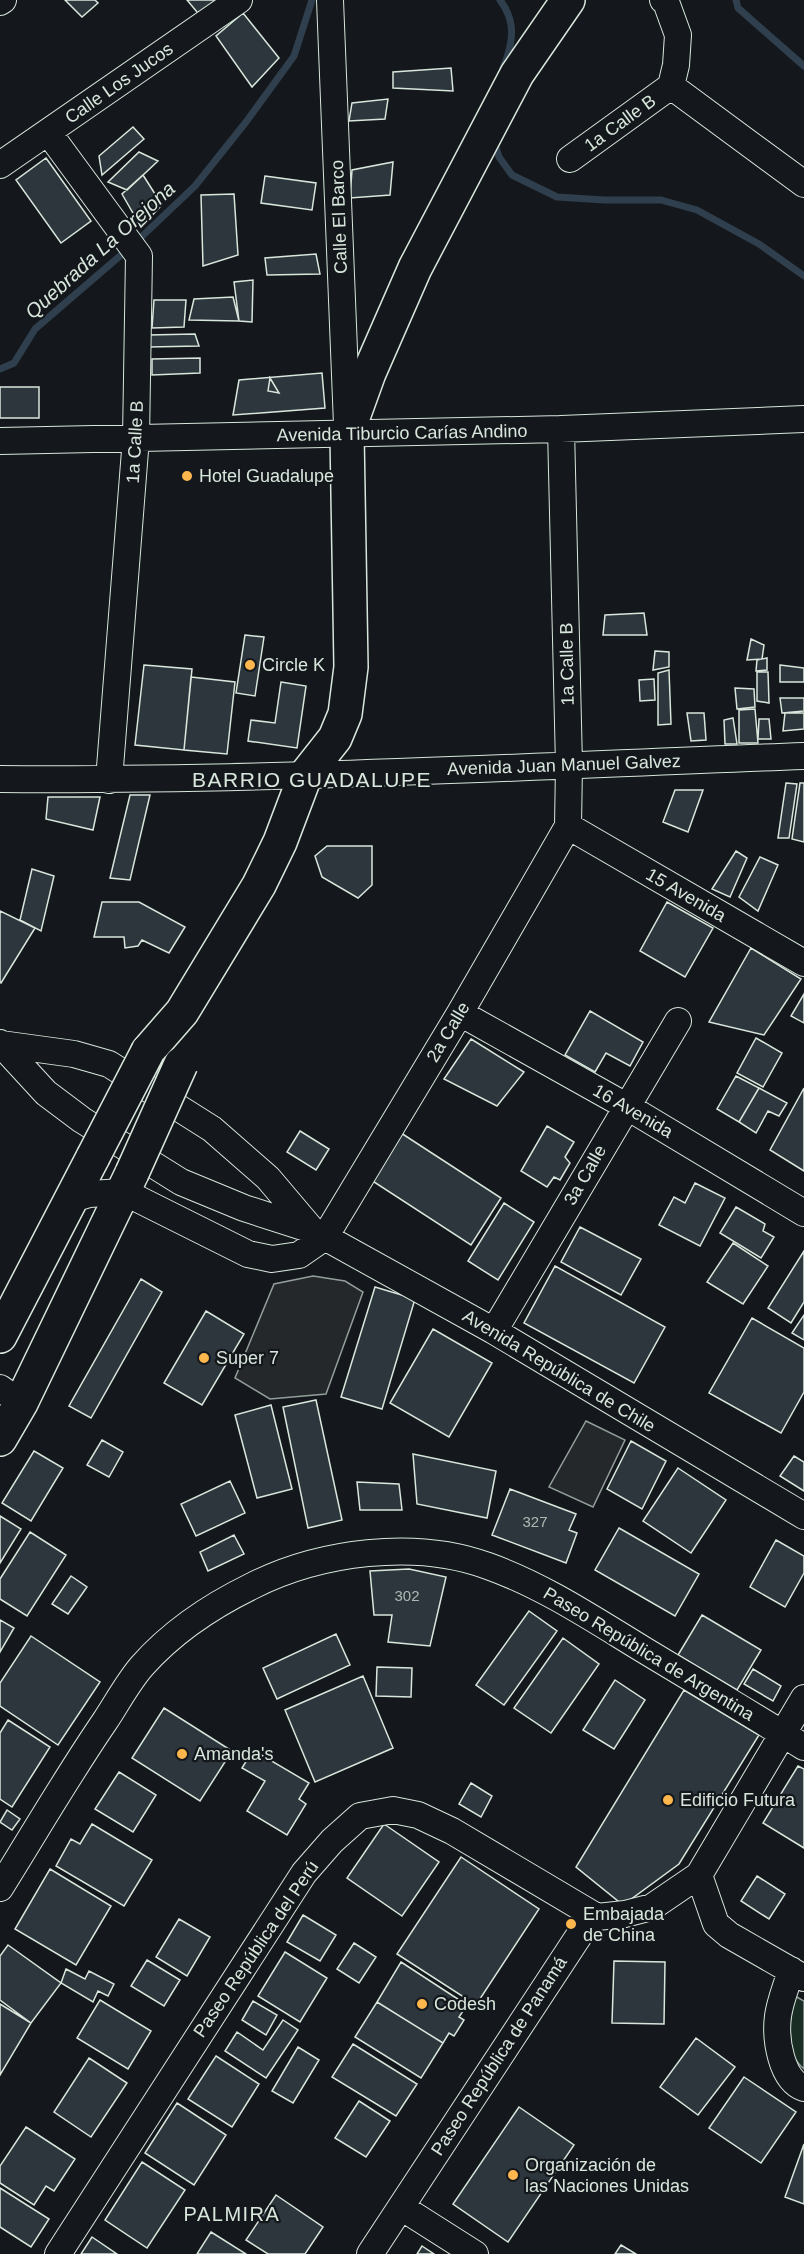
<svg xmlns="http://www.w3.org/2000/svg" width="804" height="2254" viewBox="0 0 804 2254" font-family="Helvetica,sans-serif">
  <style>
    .green { fill: #1a2d24; stroke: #939e99; stroke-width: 1.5 }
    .parking { fill: #24282b; stroke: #939e99; stroke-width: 1.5 }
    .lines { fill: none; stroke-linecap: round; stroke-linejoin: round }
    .stream { stroke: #2f3f4d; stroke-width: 7 }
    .building { fill: #2c363c; stroke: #d8e6dc; stroke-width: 1.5 }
    .minor-casing { stroke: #d8e6dc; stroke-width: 28 }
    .major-casing { stroke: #d8e6dc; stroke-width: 36 }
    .minor { stroke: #14181c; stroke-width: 26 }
    .major { stroke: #14181c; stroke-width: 33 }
    .major-bridge-casing { stroke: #d8e6dc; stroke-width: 36; stroke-linecap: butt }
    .major-bridge { stroke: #14181c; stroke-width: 33 }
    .poi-dot { fill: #ffb74d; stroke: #14181c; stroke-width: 2 }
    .labels { text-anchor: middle; stroke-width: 4.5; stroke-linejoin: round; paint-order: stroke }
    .number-label { font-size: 15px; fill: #adbab4 }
    .street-label { font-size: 18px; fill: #d8e6dc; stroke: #14181c }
    .poi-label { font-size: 18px; fill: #d8e6dc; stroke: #14181c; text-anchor: start }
    .water-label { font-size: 20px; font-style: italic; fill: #d8e6dc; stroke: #14181c }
    .neighbourhood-label { font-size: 20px; letter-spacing: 1.5px; fill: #d8e6dc; stroke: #14181c }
    .quarter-label { font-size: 21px; letter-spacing: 1.5px; fill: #d8e6dc; stroke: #14181c }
  </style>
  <rect width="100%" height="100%" fill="#14181c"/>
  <path class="green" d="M 795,1996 L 804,2001 L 804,2069 C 782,2051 790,2020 795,1996 Z"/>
  <path class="parking" d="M 313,1276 L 345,1281 L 363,1292 L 326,1394 L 270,1399 L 235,1378 L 274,1284 Z
    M 586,1421 L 625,1440 L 593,1507 L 549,1487 Z"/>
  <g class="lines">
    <path class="stream" d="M 500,0 C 517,22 513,44 503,68
      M 736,0 L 738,8 L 804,66
      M 494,141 L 499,157 L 512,175 L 557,197 L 604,200 L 661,200 L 697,210 L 759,244 L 804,276
      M 136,242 L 195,186 L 246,122 L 294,56 L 312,0
      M 0,369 L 14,363 L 35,329 L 128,249"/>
  </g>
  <path class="building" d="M 65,0 L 95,0 L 98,3 L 82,17 Z
    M 187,0 L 223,0 L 202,18 Z
    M 243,13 L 279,58 L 252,87 L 216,36 Z
    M 451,68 L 453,91 L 393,88 L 393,72 Z
    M 388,99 L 385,119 L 349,121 L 352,103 Z
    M 133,127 L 144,139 L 102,175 L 99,156 Z
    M 139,152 L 158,161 L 127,190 L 108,182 Z
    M 46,158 L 91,221 L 61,243 L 16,180 Z
    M 393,162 L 390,195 L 350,198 L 352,170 Z
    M 143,175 L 162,205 L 141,227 L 122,194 Z
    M 265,176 L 316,183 L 312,210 L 261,203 Z
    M 234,194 L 238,255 L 203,266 L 201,195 Z
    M 316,254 L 320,274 L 267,275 L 265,258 Z
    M 253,280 L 252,322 L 239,321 L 234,282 Z
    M 233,297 L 239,321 L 189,320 L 194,299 Z
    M 154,300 L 186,300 L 184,327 L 152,328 Z
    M 195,334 L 199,346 L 149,347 L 148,335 Z
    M 200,358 L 200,373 L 152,375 L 152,359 Z
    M 322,373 L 325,408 L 233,415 L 239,380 Z
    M 270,378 L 279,393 L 268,391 Z
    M 0,387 L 39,387 L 39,418 L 0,418 Z
    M 644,613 L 647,635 L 603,635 L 605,615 Z
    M 245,635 L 264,637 L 255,696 L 236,693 Z
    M 751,639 L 764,645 L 762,659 L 747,660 Z
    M 655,651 L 669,652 L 669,667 L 653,670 Z
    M 767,658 L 767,670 L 756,671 L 757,660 Z
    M 144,665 L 192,669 L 184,750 L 135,745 Z
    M 780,665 L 804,668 L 804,682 L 780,682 Z
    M 669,670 L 671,724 L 658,725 L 658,673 Z
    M 757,672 L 768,672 L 769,703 L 757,701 Z
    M 191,677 L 235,682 L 227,754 L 184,750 Z
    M 654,679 L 655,700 L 640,701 L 639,680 Z
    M 281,682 L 306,686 L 297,748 L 248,741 L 251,720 L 275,723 Z
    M 735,688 L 754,689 L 755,707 L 737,709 Z
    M 780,698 L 804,698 L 804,711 L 782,713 Z
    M 755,709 L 758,743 L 739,743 L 739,710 Z
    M 687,713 L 704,713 L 706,740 L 691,741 Z
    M 785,713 L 804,713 L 804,729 L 783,731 Z
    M 733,718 L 737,744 L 725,744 L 724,720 Z
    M 759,719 L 769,719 L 771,739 L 758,739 Z
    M 786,783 L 797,784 L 789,838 L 778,838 Z
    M 800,783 L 804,783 L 804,842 L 792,839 Z
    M 675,790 L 703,790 L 688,832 L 663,822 Z
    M 130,795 L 150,795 L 130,880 L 110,878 Z
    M 48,797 L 100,797 L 93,830 L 46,819 Z
    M 327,846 L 372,846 L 372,885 L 358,898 L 322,877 L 315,856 Z
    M 736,851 L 747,858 L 730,897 L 712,889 Z
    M 760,857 L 778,865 L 758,911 L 739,897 Z
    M 32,869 L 54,876 L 41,931 L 20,920 Z
    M 102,902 L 139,902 L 185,927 L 169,953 L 142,940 L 138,946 L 125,948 L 124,937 L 94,937 Z
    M 667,902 L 713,928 L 685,977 L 640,951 Z
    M 0,911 L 35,928 L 1,983 L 0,982 Z
    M 751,948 L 801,979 L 764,1035 L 709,1022 Z
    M 804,994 L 804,1023 L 791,1016 Z
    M 590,1011 L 643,1042 L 630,1066 L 606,1053 L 595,1072 L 565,1055 Z
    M 756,1038 L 782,1053 L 763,1087 L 737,1073 Z
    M 471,1039 L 524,1072 L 497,1106 L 444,1079 Z
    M 736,1076 L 759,1088 L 739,1122 L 717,1109 Z
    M 759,1088 L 787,1103 L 779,1116 L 768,1111 L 756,1133 L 739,1122 Z
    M 804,1088 L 804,1171 L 770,1150 Z
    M 547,1126 L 574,1142 L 565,1157 L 570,1163 L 560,1180 L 554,1177 L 547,1187 L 521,1171 Z
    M 300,1131 L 329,1149 L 316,1170 L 287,1152 Z
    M 401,1133 L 501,1198 L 471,1245 L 371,1180 Z
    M 695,1183 L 725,1198 L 700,1246 L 659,1225 L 674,1197 L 685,1203 Z
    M 504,1203 L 534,1222 L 498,1280 L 468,1261 Z
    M 736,1207 L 765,1224 L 763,1231 L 774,1237 L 761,1258 L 720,1233 Z
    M 580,1227 L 641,1259 L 621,1295 L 561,1262 Z
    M 733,1243 L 768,1266 L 743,1304 L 707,1282 Z
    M 804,1251 L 804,1302 L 791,1323 L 768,1308 Z
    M 555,1266 L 665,1327 L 634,1383 L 524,1323 Z
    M 141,1279 L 162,1292 L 91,1418 L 69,1406 Z
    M 375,1287 L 415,1299 L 382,1409 L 341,1397 Z
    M 206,1311 L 244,1334 L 202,1405 L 164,1383 Z
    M 804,1315 L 804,1340 L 792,1333 Z
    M 752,1318 L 804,1348 L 804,1392 L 781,1433 L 709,1393 Z
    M 433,1329 L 492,1363 L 449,1437 L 390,1403 Z
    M 316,1400 L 342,1520 L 308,1528 L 283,1407 Z
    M 271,1405 L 292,1489 L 257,1498 L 235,1415 Z
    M 102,1440 L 123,1452 L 109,1477 L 87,1465 Z
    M 631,1441 L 666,1461 L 642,1509 L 607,1489 Z
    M 34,1451 L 63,1468 L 31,1521 L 2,1503 Z
    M 413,1454 L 496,1471 L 487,1518 L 417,1504 Z
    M 794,1456 L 804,1462 L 804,1491 L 780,1476 Z
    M 678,1468 L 726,1500 L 691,1553 L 643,1521 Z
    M 230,1481 L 245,1513 L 196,1536 L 181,1504 Z
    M 357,1482 L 399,1484 L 402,1510 L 360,1510 Z
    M 510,1489 L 576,1514 L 569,1530 L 577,1533 L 566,1563 L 492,1535 Z
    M 0,1516 L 21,1529 L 0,1563 Z
    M 619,1528 L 699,1574 L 675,1616 L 595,1570 Z
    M 30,1532 L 66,1555 L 27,1616 L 0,1599 L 0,1579 Z
    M 234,1535 L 244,1554 L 208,1571 L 200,1552 Z
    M 776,1540 L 804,1556 L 804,1573 L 785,1607 L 750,1587 Z
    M 409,1569 L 446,1577 L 430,1646 L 388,1642 L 392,1615 L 374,1615 L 370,1571 Z
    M 71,1576 L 87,1587 L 68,1614 L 52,1604 Z
    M 529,1611 L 557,1631 L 504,1705 L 476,1685 Z
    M 702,1615 L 761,1650 L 737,1690 L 678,1655 Z
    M 0,1620 L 14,1628 L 0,1652 Z
    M 336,1634 L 350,1665 L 277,1699 L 263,1668 Z
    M 31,1636 L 100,1682 L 58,1745 L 0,1706 L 0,1683 Z
    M 563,1638 L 599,1664 L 551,1733 L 514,1708 Z
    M 377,1667 L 412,1668 L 411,1697 L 376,1696 Z
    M 753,1669 L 781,1686 L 773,1701 L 744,1684 Z
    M 363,1676 L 393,1748 L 315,1782 L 285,1710 Z
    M 615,1680 L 645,1700 L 614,1749 L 583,1730 Z
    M 684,1690 L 759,1735 L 679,1864 L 623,1905 L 576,1867 Z
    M 164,1708 L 232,1751 L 200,1801 L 132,1758 Z
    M 8,1720 L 50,1747 L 12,1807 L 0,1799 L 0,1733 Z
    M 253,1750 L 309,1783 L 299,1799 L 306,1804 L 287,1835 L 247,1811 L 265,1781 L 242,1768 Z
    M 798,1766 L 804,1769 L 804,1848 L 763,1823 Z
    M 119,1772 L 156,1795 L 133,1832 L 95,1809 Z
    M 471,1783 L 492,1796 L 481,1817 L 459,1804 Z
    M 7,1810 L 20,1819 L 12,1830 L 0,1822 Z
    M 92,1824 L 152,1860 L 124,1906 L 56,1866 L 71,1839 L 80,1844 Z
    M 384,1824 L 439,1862 L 402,1916 L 347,1878 Z
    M 461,1857 L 539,1909 L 476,2005 L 397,1954 Z
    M 50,1869 L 111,1906 L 76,1965 L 15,1929 Z
    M 757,1876 L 785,1894 L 769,1919 L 741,1901 Z
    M 303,1915 L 336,1935 L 320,1961 L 287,1942 Z
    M 179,1919 L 210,1937 L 187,1976 L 156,1957 Z
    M 354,1943 L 376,1957 L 359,1983 L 337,1969 Z
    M 8,1945 L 61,1983 L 31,2023 L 0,2000 L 0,1956 Z
    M 285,1952 L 327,1978 L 300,2022 L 258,1996 Z
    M 147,1960 L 180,1980 L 164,2006 L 131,1986 Z
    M 614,1961 L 665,1962 L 664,2024 L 612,2023 Z
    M 401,1962 L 467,2005 L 459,2017 L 464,2020 L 454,2036 L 449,2033 L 443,2043 L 377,2002 Z
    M 66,1969 L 85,1979 L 89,1971 L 114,1984 L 108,1996 L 98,1991 L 93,2002 L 61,1983 Z
    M 100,2000 L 151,2031 L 128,2069 L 77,2038 Z
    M 253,2001 L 277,2015 L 266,2035 L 242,2020 Z
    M 377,2002 L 443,2043 L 421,2078 L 355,2037 Z
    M 0,2004 L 31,2023 L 0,2075 Z
    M 283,2020 L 298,2030 L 266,2078 L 225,2051 L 237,2032 L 263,2050 Z
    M 696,2038 L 735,2067 L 698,2115 L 660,2087 Z
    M 353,2044 L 417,2084 L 396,2116 L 332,2077 Z
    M 298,2047 L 319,2060 L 293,2103 L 272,2091 Z
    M 216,2056 L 259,2084 L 232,2127 L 188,2099 Z
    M 89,2058 L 127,2083 L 91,2137 L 54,2112 Z
    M 744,2077 L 796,2112 L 761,2163 L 709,2128 Z
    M 359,2101 L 390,2121 L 366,2157 L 335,2138 Z
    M 177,2103 L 226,2135 L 194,2185 L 145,2153 Z
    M 519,2107 L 574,2145 L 508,2242 L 453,2204 Z
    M 26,2127 L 75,2159 L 54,2191 L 46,2186 L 34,2205 L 0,2183 L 0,2166 Z
    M 804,2144 L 804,2204 L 785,2197 Z
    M 142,2162 L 185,2190 L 147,2248 L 105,2220 Z
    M 0,2188 L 49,2219 L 31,2247 L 0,2227 Z
    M 276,2195 L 323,2227 L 305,2254 L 268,2254 L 246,2240 Z
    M 211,2232 L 246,2254 L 197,2254 Z
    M 92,2237 L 117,2254 L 81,2254 Z
    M 621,2245 L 636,2254 L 615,2254 Z
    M 422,2246 L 434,2254 L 417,2254 Z"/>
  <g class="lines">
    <g class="minor-casing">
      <path id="minor" d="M 330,0 L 347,425
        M 663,0 L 666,2 L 678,35 L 676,65 L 671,86 L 804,184
        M 0,2 L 3,0
        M 48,132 L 139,256 L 136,438 L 109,780
        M 570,159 L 671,86
        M 0,165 L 239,0
        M 0,441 L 561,429 L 804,419
        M 0,779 C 268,781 536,766 804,756
        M 568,826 L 804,963
        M 460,1013 L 626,1106 L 804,1213
        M 0,1043 L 46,1093 L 82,1120 L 181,1182 L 244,1208 L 312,1230 L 494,1331 L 804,1516
        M 1,1044 L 74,1054 L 109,1064 L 212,1129 L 268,1178 L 312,1230
        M 72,1199 L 89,1194 L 124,1192 L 248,1254 L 272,1259 L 299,1255 L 325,1237 L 460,1013 L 568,826 L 569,765 L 561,429
        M 494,1331 L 678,1021
        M 0,1388 L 21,1403
        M 699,1875 L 716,1924 L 729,1935 L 804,1978
        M 0,1888 C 35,1832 68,1775 105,1721 C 117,1703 128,1682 142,1666 C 172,1632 211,1606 252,1586 C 319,1552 415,1539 488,1566 C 544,1586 593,1619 644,1650 C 697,1682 751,1714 804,1747
        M 791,1970 C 787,1985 780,2001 778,2016 C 775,2039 781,2080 804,2088
        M 401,2207 L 475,2254
        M 58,2254 L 304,1873 L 332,1841 L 360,1816 L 393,1810 L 418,1815 L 452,1831 L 597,1917
        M 370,2254 L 584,1928 L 597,1917 L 625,1914 L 652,1907 L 699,1875 L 804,1698"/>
    </g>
    <g class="major-casing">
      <path id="major" d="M 148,1051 L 182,1012 L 259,885 L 280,842 L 305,776 L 335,738 L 345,714 L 351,667 L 347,434 L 369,373 L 415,268 L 517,74 L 568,0
        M 0,1336 L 93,1157
        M 0,1439 L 21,1403 L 132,1173"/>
    </g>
    <use href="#minor" class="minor"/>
    <use href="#major" class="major"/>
    <g class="major-bridge-casing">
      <path id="major-bridge" d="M 93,1157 L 148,1051
        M 132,1173 L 181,1064"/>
    </g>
    <use href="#major-bridge" class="major-bridge"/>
  </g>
  <g class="poi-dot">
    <circle cx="187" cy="476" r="6"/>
    <circle cx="250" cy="665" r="6"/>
    <circle cx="204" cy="1358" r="6"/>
    <circle cx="182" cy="1754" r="6"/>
    <circle cx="668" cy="1800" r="6"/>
    <circle cx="571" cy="1924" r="6"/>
    <circle cx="422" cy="2004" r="6"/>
    <circle cx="513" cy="2175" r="6"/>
  </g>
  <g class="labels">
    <g class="number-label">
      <text x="535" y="1527">327</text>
      <text x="407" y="1601">302</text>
    </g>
    <g class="street-label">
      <text transform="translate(119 83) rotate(-35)" y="6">Calle Los Jucos</text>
      <text transform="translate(620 123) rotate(-36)" y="6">1a Calle B</text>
      <text transform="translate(339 217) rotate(-92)" y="6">Calle El Barco</text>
      <text transform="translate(402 433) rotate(-1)" y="6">Avenida Tiburcio Carías Andino</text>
      <text transform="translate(135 442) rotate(-87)" y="6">1a Calle B</text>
      <text transform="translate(567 664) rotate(-91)" y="6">1a Calle B</text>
      <text transform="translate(564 765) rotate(-2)" y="6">Avenida Juan Manuel Galvez</text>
      <text transform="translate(686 895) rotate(30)" y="6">15 Avenida</text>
      <text transform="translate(448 1032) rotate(-59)" y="6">2a Calle</text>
      <text transform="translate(633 1111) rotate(30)" y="6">16 Avenida</text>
      <text transform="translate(585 1175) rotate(-60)" y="6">3a Calle</text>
      <text transform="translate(559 1371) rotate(31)" y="6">Avenida República de Chile</text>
      <text transform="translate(649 1654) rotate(31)" y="6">Paseo República de Argentina</text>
      <text transform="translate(256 1949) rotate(-56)" y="6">Paseo República del Perú</text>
      <text transform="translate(499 2056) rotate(-57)" y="6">Paseo República de Panamá</text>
    </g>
    <g class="poi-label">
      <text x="199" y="482">Hotel Guadalupe</text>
      <text x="262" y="671">Circle K</text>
      <text x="216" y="1364">Super 7</text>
      <text x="194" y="1760">Amanda's</text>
      <text x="680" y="1806">Edificio Futura</text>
      <text x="583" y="1920">Embajada<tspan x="583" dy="21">de China</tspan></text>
      <text x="434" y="2010">Codesh</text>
      <text x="525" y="2171">Organización de<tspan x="525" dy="21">las Naciones Unidas</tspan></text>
    </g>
    <g class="water-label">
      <text transform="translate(100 250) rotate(-42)" y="7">Quebrada La Orejona</text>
    </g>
    <g class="neighbourhood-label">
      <text x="232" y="2221">PALMIRA</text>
    </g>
    <g class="quarter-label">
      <text x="312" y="787">BARRIO GUADALUPE</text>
    </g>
  </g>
</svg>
